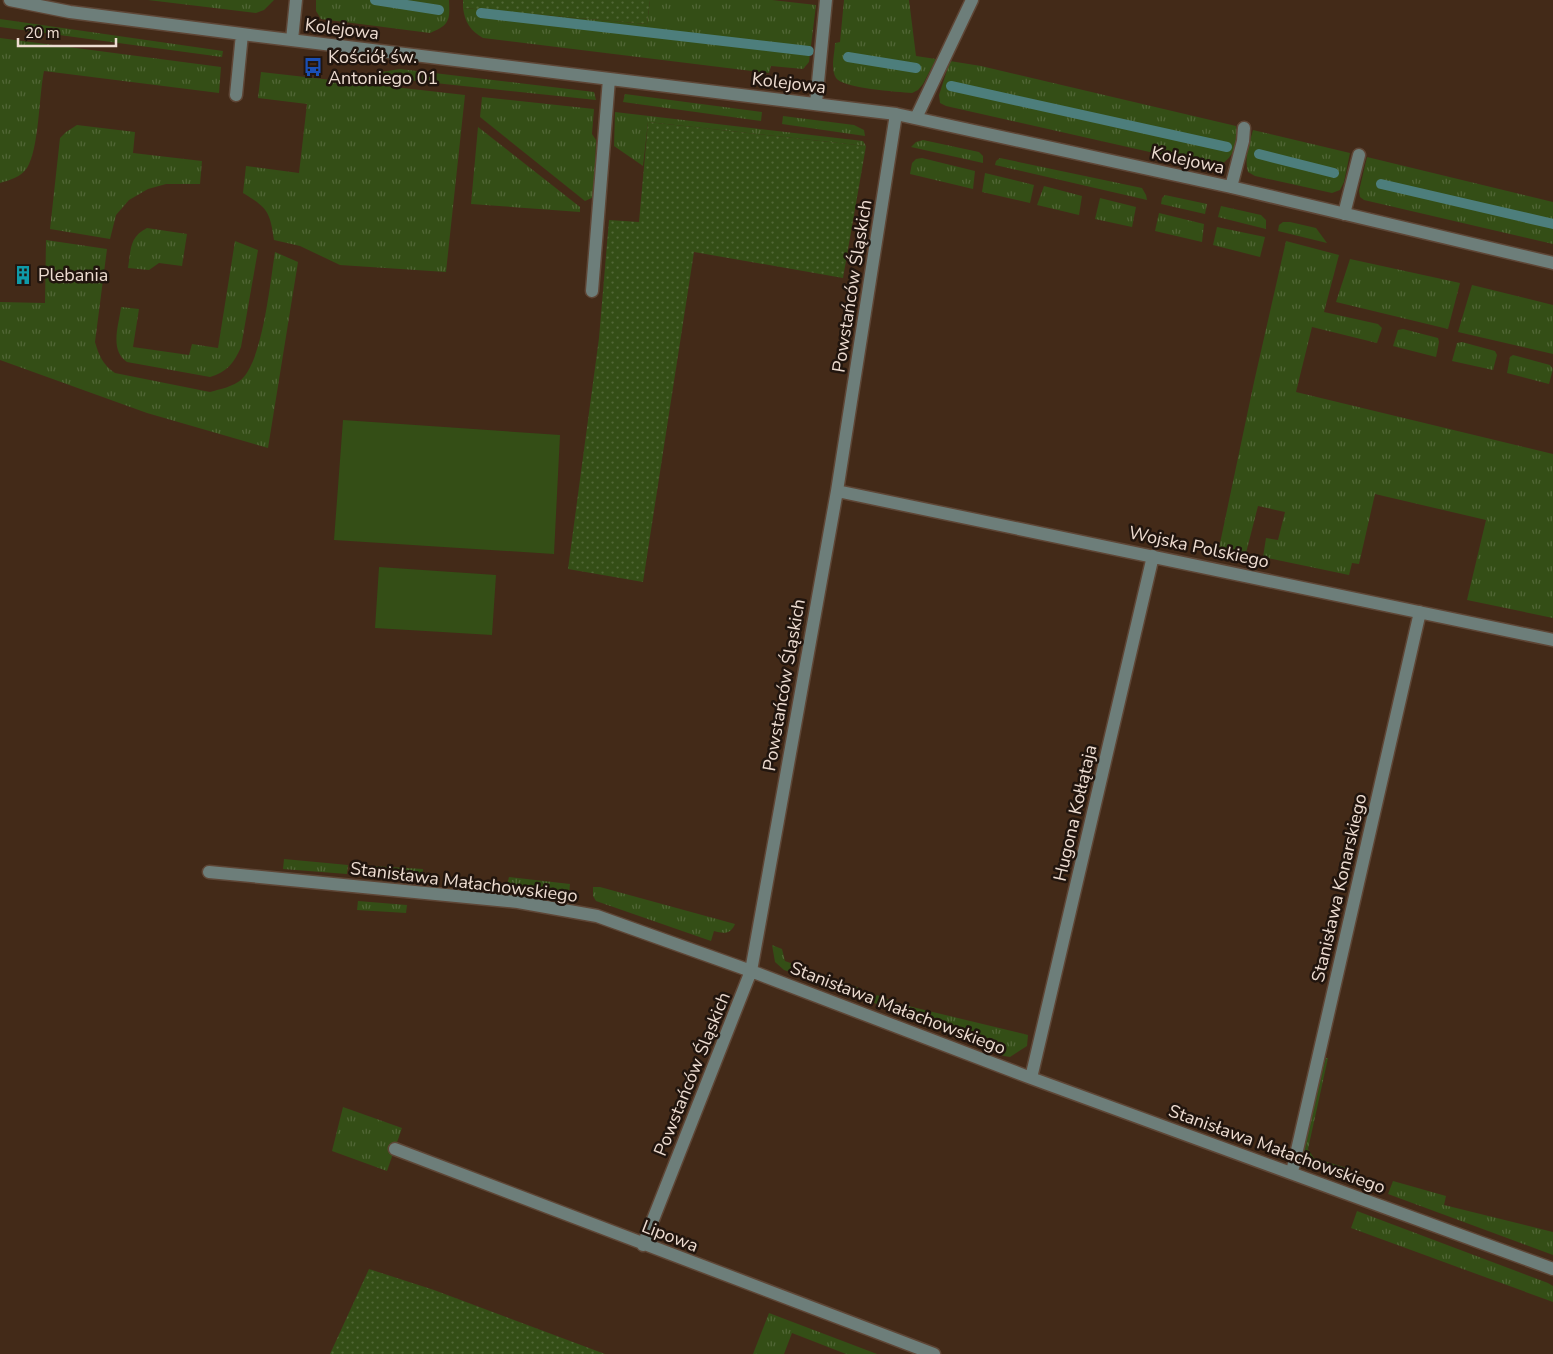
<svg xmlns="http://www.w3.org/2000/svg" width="1553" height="1354" viewBox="0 0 1553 1354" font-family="'Nunito Sans',sans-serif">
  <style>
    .grass { fill: url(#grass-tufts) }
    .park { fill: url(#park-dots) }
    .pitch { fill: #344e16 }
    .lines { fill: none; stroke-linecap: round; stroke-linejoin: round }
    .stream { stroke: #4d7e7c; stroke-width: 10 }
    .minor-casing { stroke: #5e4636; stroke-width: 15 }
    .minor { stroke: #6d7e7a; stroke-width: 12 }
    .labels { text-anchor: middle; stroke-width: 5; stroke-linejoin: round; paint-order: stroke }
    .street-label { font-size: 18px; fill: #eddcd1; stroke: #21150e }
    .poi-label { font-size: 18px; fill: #eddcd1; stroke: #21150e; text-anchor: start }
  </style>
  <defs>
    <pattern id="grass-tufts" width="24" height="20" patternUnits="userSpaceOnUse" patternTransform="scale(1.25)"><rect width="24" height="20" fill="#344e16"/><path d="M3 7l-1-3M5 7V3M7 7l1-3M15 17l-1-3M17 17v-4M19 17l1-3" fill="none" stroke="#526737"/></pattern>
    <pattern id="park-dots" width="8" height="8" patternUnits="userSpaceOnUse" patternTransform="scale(1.25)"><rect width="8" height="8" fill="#344e16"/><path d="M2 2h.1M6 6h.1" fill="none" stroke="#526737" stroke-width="1.8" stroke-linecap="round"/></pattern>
  </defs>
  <rect width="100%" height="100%" fill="#432a18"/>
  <path class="grass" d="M 148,0 L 274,0 L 264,10 L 256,13 Z
    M 316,0 L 449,0 C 450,20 450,25 430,33 L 321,19 L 316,11 Z
    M 650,0 L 772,0 L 816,5 L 809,62 L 803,69 L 771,66 L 769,73 L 483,38 C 471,31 465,23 463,8 L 647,24 Z
    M 844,0 L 909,0 L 916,56 L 936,59 L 923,84 L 918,90 L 912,93 C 898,92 842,88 836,78 C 830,69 835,52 835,43 L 840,42 Z
    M 0,19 L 223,51 L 222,57 L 0,27 Z
    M 0,38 L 221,67 L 219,93 L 44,71 C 39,95 39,149 27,168 C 21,177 10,180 0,183 L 0,188 Z
    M 950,61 L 981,66 L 1236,126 C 1240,143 1233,160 1216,167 L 946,106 L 940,103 L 939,95 Z
    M 400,69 L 594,92 L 596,100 L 379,77 L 381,72 Z
    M 261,72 L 465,95 L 446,272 L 340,265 L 300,246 L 274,240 C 270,212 268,208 243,193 L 246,166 L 299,173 L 307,104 L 258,98 Z
    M 625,94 L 762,112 L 761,121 L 623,102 Z
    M 482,97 L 594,109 L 592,134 L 596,140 L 594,197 L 585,201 L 480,117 Z
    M 615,112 L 863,141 L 866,146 L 648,122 L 643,166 L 614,146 Z
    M 783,116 L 854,125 L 864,130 L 865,136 L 782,124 Z
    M 77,125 L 135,132 L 133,153 L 202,161 L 200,184 L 166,184 L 148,189 L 129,200 L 116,215 L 110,239 L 50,229 L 60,138 L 66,132 Z
    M 478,127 L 580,207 L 580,212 L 471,204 Z
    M 1253,130 L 1350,153 L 1344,182 L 1340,190 L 1332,193 L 1255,176 L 1248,172 C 1244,158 1249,144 1253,130 Z
    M 923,140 L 979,152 L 983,156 L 983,163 L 911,147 L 916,142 Z
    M 1367,157 L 1553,202 L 1553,244 L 1364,200 L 1360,197 L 1359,191 Z
    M 922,158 L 975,171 L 973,189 L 910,174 L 912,163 L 916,159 Z
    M 1000,158 L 1142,188 L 1146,195 L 1147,200 L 995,165 L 996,161 Z
    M 985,173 L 1034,185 L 1030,203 L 982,192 Z
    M 1044,186 L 1082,196 L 1079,215 L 1037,205 Z
    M 1165,195 L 1207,204 L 1205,214 L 1161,204 L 1162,198 Z
    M 1100,198 L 1136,207 L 1132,227 L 1095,219 Z
    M 1221,206 L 1261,215 L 1266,220 L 1266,229 L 1218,217 Z
    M 1159,213 L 1204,224 L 1202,242 L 1155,231 Z
    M 1283,222 L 1290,222 L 1316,228 L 1327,243 L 1278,231 L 1279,225 Z
    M 1217,227 L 1265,237 L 1260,257 L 1213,245 Z
    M 147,228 L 187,234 L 182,266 L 159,263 L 149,270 L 128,268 C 131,250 129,237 147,228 Z
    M 46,240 L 107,249 L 95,342 C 99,356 103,365 115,373 L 210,392 C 220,389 233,387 242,379 C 263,358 270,283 275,252 L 298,262 L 268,448 L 147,413 L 0,360 L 0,302 L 45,303 Z
    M 235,241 L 258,250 L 241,347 C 234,363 227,372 210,377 L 127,362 C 109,350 119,325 121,307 L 139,309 L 133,347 L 189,355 L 192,344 L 218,348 Z
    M 1286,241 L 1339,255 L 1324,312 L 1378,324 L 1382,328 L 1377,343 L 1312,327 L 1296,392 L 1553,454 L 1553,618 L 1467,600 L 1486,520 L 1375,494 L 1359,564 L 1352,563 L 1349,575 L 1263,557 L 1266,538 L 1278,540 L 1285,512 L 1258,506 L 1246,553 L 1219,548 L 1254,382 Z
    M 1350,259 L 1460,283 L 1448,329 L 1336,302 Z
    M 1472,285 L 1553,305 L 1553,354 L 1458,332 Z
    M 1403,329 L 1438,338 L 1439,342 L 1436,357 L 1393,346 L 1398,330 Z
    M 1462,342 L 1495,351 L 1497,355 L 1493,370 L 1452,361 L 1457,343 Z
    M 1513,355 L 1550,365 L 1553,369 L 1549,384 L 1507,373 L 1510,357 Z
    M 284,859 L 348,865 L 347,874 L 283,869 Z
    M 373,866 L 423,869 L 422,879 L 372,876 Z
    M 509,877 L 570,884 L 569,894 L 507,885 Z
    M 593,887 L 600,887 L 735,924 C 731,934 724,934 714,931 L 711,941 L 596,901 L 593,896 Z
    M 358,901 L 407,905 L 406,913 L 357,910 Z
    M 772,945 L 782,949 L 785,961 L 862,989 L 859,997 L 784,970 L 775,962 Z
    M 877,995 L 904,1005 L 1028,1035 L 1027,1046 L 1010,1057 L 1004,1056 L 872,1002 Z
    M 1326,1058 L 1328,1058 L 1308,1149 L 1314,1158 L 1347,1168 L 1344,1176 L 1309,1165 C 1303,1157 1303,1150 1304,1140 Z
    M 343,1107 L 402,1128 L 387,1171 L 332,1151 Z
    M 1393,1181 L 1446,1196 L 1444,1205 L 1553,1232 L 1553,1255 L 1388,1194 Z
    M 1357,1211 L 1548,1283 L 1553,1286 L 1553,1302 L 1351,1228 Z
    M 769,1313 L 877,1354 L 846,1354 L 792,1333 L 784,1354 L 753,1354 Z"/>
  <path class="park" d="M 463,0 L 650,0 L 647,24 L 463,8 Z
    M 648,122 L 866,146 L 843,278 L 694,252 L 643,582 L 568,569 L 599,338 L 609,220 L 639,222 Z
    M 369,1269 L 434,1290 L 605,1354 L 330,1354 Z"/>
  <path class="pitch" d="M 343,420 L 560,435 L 554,554 L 334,540 Z
    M 379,567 L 496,575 L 492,635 L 375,628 Z"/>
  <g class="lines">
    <path class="stream" d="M 375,0 L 439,10
      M 481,13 L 809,51
      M 848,57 L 916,68
      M 951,86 L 1227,147
      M 1259,154 L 1334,173
      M 1381,184 L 1553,224"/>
    <g class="minor-casing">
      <path id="minor" d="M 10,0 L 70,12 L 242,34 L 896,114 L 1231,187 L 1553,263
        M 292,40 L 296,0
        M 236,95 L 242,34
        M 816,103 L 826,0
        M 916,118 L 972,0
        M 1231,187 L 1243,141 L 1244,128
        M 1344,214 L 1359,155
        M 592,291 L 609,79
        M 837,491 L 1553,640
        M 209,872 L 518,902 L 597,916 L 751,971 L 1031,1078 L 1553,1269
        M 1031,1078 L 1153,556
        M 395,1149 L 934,1354
        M 1292,1172 L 1420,612
        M 643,1245 L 751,971 L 837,491 L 896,114"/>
    </g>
    <use href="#minor" class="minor"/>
  </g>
  <defs>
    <g id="bus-bare" transform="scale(1.5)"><path d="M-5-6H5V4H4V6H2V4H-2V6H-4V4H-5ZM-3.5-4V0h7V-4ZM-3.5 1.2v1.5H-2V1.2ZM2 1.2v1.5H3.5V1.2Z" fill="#1a4fb4" stroke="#21150e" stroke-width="2.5" paint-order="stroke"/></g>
    <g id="building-bare" transform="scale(1.5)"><path d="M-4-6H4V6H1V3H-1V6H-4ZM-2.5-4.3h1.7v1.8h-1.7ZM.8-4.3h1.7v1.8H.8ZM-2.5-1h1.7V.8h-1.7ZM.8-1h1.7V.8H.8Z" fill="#0f9aa8" stroke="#21150e" stroke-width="2.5" paint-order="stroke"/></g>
  </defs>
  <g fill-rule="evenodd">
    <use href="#bus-bare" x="313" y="67"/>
    <use href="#building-bare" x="23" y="275"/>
  </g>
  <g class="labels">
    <g class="street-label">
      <text transform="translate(342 29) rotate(7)" y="6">Kolejowa</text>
      <text transform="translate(789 83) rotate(7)" y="6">Kolejowa</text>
      <text transform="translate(1188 160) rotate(12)" y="6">Kolejowa</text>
      <text transform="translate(852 286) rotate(-81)" y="6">Powstańców Śląskich</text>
      <text transform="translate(1199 547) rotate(12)" y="6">Wojska Polskiego</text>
      <text transform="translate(784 685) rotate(-80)" y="6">Powstańców Śląskich</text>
      <text transform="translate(1075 813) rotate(-77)" y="6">Hugona Kołłątaja</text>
      <text transform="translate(464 882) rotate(7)" y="6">Stanisława Małachowskiego</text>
      <text transform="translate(1339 888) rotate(-77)" y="6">Stanisława Konarskiego</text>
      <text transform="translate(898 1008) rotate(21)" y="6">Stanisława Małachowskiego</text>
      <text transform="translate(692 1074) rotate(-68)" y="6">Powstańców Śląskich</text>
      <text transform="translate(1277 1149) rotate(20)" y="6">Stanisława Małachowskiego</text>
      <text transform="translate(670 1236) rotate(21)" y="6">Lipowa</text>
    </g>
    <g class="poi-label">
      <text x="328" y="63">Kościół św.<tspan x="328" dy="21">Antoniego 01</tspan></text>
      <text x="38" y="281">Plebania</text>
    </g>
  </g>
  <path d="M18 38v8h98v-8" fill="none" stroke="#eddcd1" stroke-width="2.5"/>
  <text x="25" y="38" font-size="15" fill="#eddcd1" stroke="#21150e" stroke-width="4" paint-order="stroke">20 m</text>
</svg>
